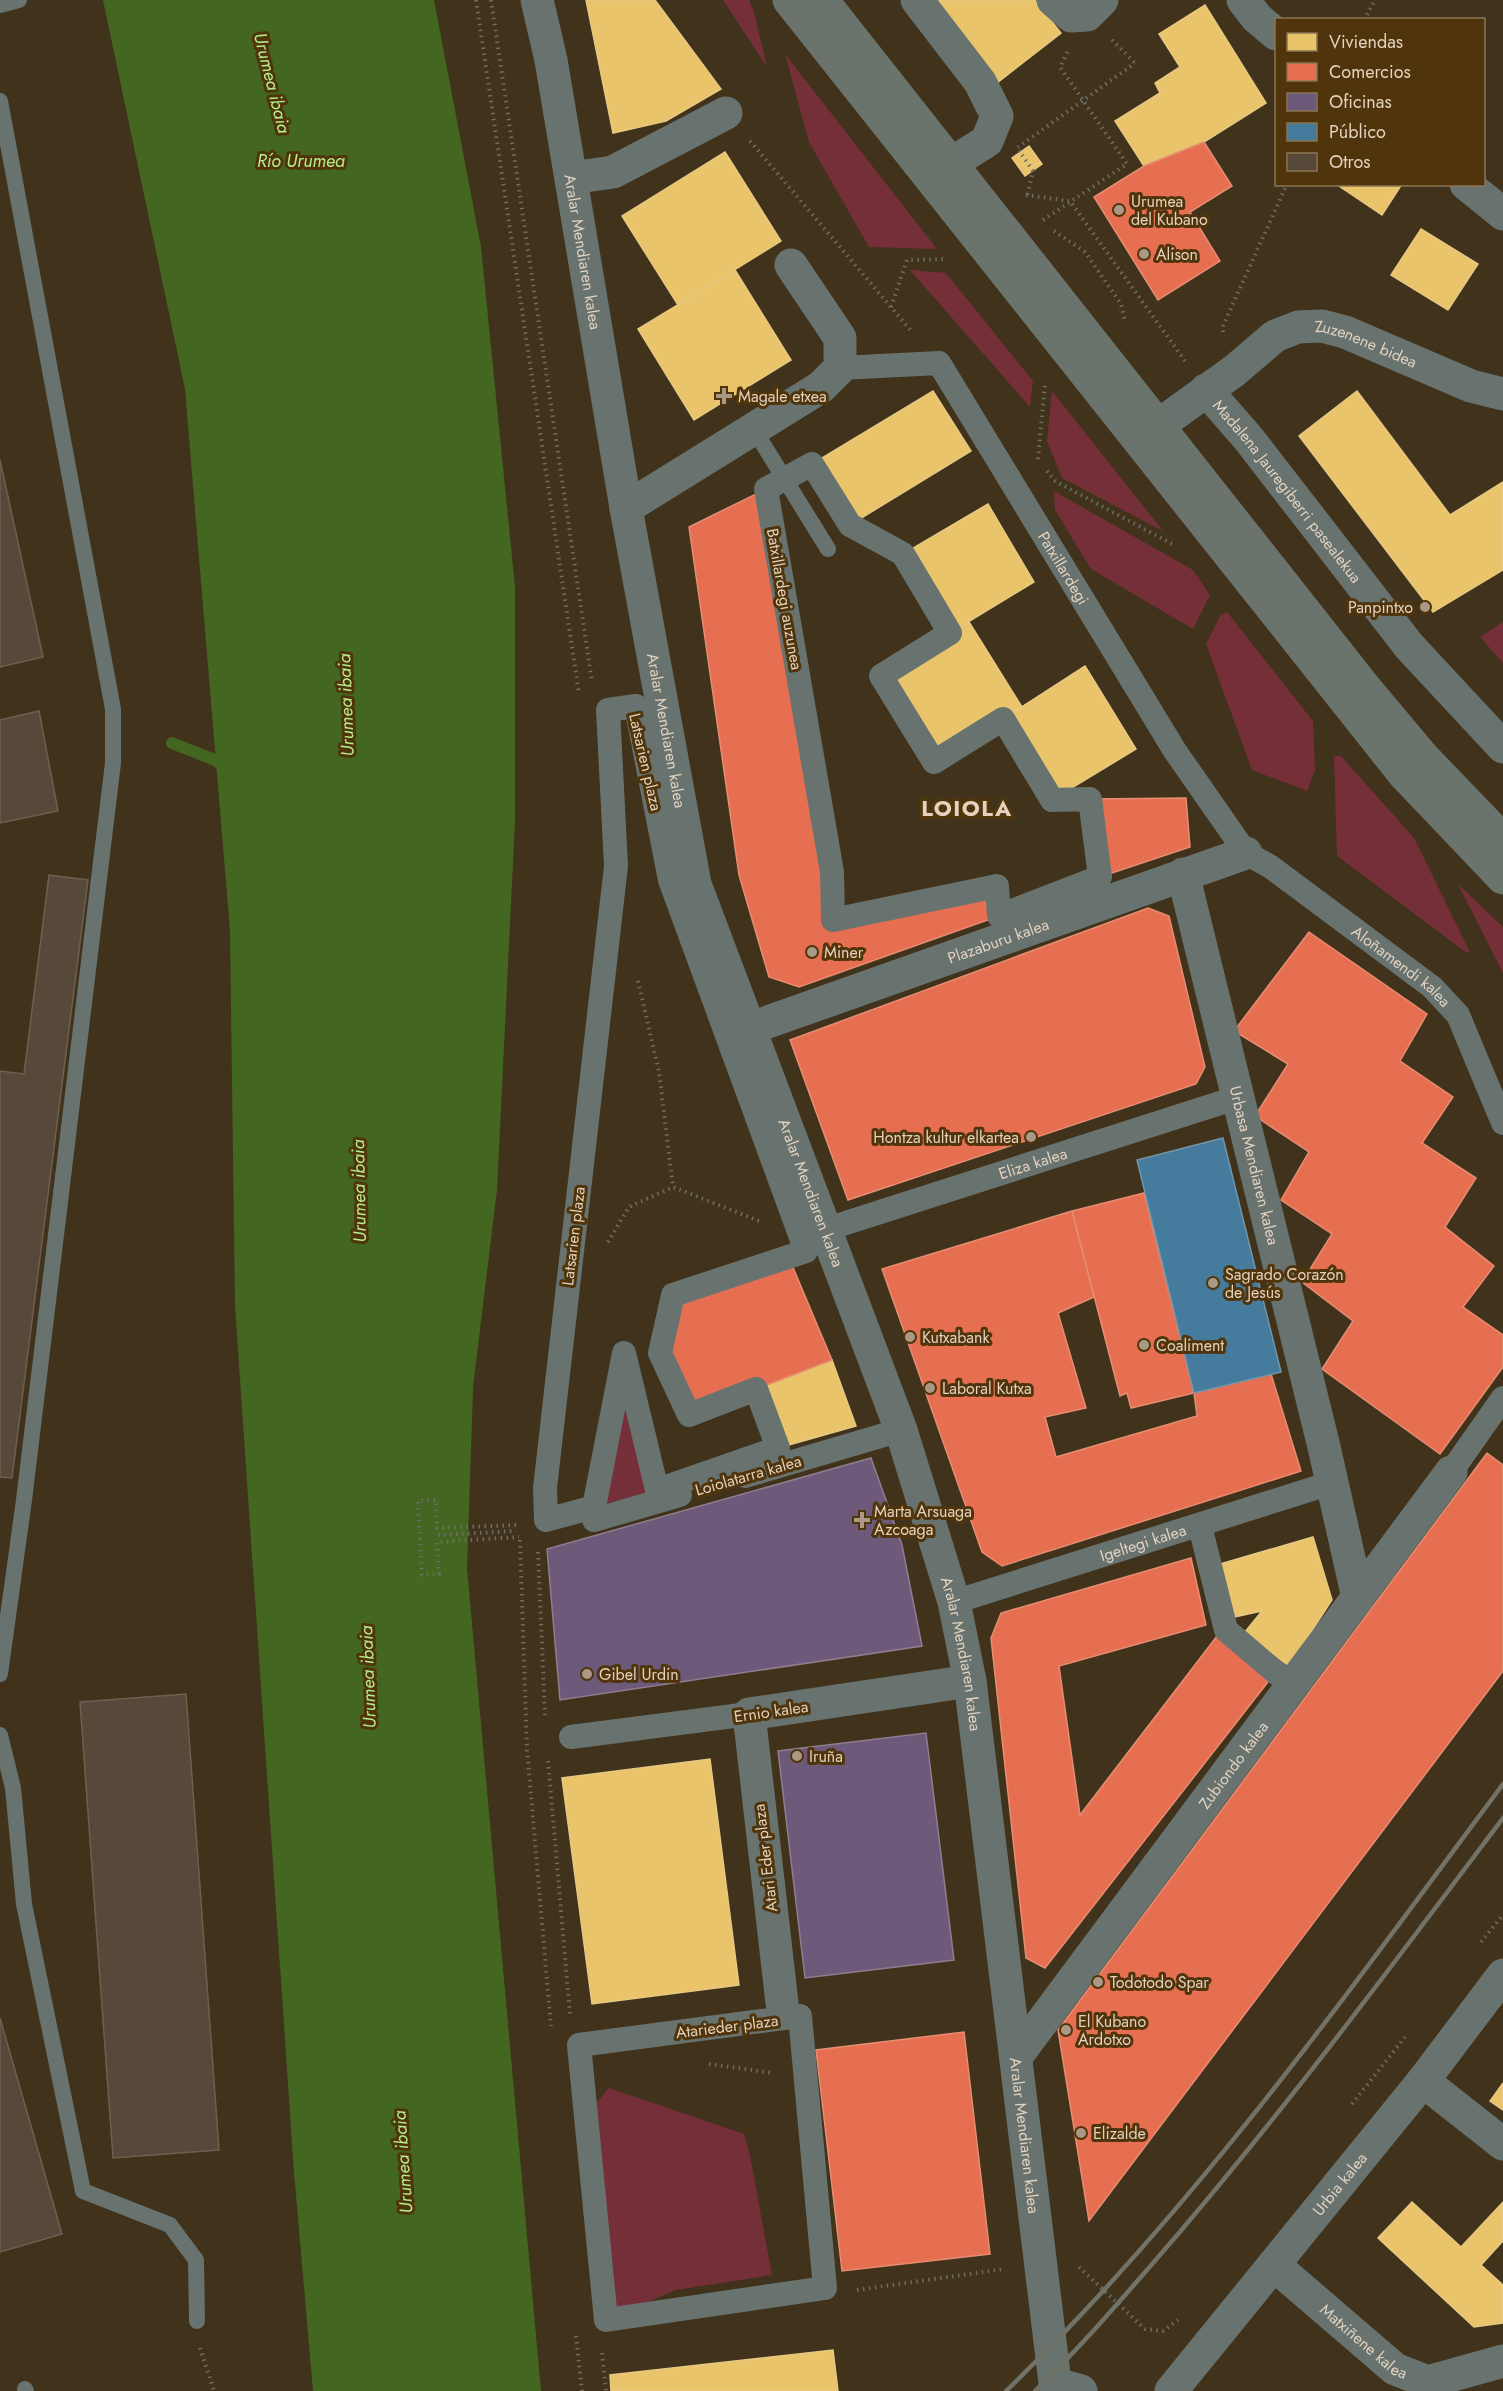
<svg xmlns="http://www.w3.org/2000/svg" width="1503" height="2391" viewBox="0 0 1503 2391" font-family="Jost,sans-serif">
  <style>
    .green { fill: #752f38 }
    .water { fill: #436720 }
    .homes { fill: #e9c46a; stroke: #e7c883; stroke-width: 1.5 }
    .shops { fill: #e76f51; stroke: #e68d72; stroke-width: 1.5 }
    .offices { fill: #6d597a; stroke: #907d8e; stroke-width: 1.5 }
    .public { fill: #457b9d; stroke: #7495a7; stroke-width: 1.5 }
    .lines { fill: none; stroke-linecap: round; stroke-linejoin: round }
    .stream { stroke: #436720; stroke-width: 12 }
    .building { fill: #574939; stroke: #6e5f50; stroke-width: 1.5 }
    .path { stroke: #6c6e64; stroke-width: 4; stroke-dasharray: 1.5 4.5; stroke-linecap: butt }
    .service { stroke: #687370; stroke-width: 16 }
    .pedestrian { stroke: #687370; stroke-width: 24 }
    .minor { stroke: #687370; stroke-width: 33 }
    .tertiary { stroke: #687370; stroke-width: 33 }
    .secondary { stroke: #6a746d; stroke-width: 33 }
    .rail { stroke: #717368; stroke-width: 4.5 }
    .path-bridge { stroke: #6c6e64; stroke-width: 4; stroke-dasharray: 1.5 4.5; stroke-linecap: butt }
    .poi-dot { fill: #aa9a85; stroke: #50350c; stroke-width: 2 }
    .labels { text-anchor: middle; stroke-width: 6; stroke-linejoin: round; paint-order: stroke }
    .poi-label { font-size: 16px; fill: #e3d2be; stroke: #50350c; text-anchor: start }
    .street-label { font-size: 16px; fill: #e3d2be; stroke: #50350c }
    .water-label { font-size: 18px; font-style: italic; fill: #b3ef89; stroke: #50350c }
    .district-label { font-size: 22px; font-weight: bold; letter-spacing: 1.5px; fill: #e3d2be; stroke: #50350c }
  </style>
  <rect width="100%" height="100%" fill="#41321b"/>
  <path class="green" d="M 723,0 L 749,0 L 754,12 L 767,67 Z
    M 785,54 L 937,249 L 869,247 L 809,142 Z
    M 910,270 L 946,273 L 1033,381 L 1030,407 Z
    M 1052,391 L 1163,531 L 1062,478 L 1047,441 Z
    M 1054,491 L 1193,570 L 1210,595 L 1193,629 L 1091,569 L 1055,510 Z
    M 1227,612 L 1313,721 L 1315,770 L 1307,791 L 1252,770 L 1206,644 L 1220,616 Z
    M 1503,622 L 1503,663 L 1480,637 Z
    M 1341,756 L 1414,838 L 1470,952 L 1467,953 L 1337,856 L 1334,756 Z
    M 1458,884 L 1503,927 L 1503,973 Z
    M 624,1353 L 657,1490 L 594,1507 Z
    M 609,2088 L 744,2134 L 750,2156 L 772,2275 L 676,2290 L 606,2320 L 585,2116 Z"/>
  <path class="water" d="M 103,0 L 434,0 L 481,247 L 515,587 L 515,821 L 497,1190 L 473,1387 L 467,1568 L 541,2391 L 313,2391 L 294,2172 L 235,1305 L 230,930 L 185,389 Z"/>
  <path class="homes" d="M 586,0 L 655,0 L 721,89 L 666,121 L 613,133 Z
    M 931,0 L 1035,0 L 1061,33 L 997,83 Z
    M 1205,5 L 1266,103 L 1204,142 L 1144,166 L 1115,121 L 1160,93 L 1155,83 L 1180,67 L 1159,34 Z
    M 1029,146 L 1042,164 L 1025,176 L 1012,158 Z
    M 725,152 L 781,241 L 678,305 L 622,216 Z
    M 1336,184 L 1402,184 L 1382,215 Z
    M 1421,229 L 1478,264 L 1448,310 L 1391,275 Z
    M 735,270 L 791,360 L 694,420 L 638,329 Z
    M 933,391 L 971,451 L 850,525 L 812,464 Z
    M 1357,391 L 1450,515 L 1503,482 L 1503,570 L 1433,612 L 1299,436 Z
    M 988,504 L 1034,582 L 950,633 L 903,554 Z
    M 969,622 L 1022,707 L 934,762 L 881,676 Z
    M 1085,666 L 1136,749 L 1052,800 L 1003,719 Z
    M 832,1360 L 856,1426 L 778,1448 L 756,1389 Z
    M 1313,1537 L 1332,1600 L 1289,1666 L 1244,1633 L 1262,1611 L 1234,1617 L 1220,1564 Z
    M 710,1759 L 739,1985 L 592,2004 L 562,1778 Z
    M 1503,2083 L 1503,2110 L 1490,2101 Z
    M 1412,2202 L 1461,2247 L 1503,2202 L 1503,2241 L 1481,2265 L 1503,2285 L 1503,2323 L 1474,2327 L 1378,2238 Z
    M 833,2350 L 838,2391 L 611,2391 L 610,2375 Z"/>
  <path class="shops" d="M 1204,142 L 1232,186 L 1190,212 L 1220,261 L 1158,300 L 1094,197 L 1144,166 Z
    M 766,489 L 833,920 L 997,886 L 999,916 L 799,987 L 769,977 L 739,875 L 689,527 Z
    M 1186,798 L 1190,847 L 1100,877 L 1090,799 Z
    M 1148,908 L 1169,916 L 1205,1067 L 1196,1084 L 848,1200 L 790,1040 Z
    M 1309,932 L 1427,1014 L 1400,1061 L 1453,1097 L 1422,1143 L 1476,1178 L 1445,1227 L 1494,1266 L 1463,1307 L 1503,1335 L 1503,1367 L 1440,1454 L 1322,1369 L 1353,1321 L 1302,1282 L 1332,1234 L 1281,1200 L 1309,1152 L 1255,1116 L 1288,1064 L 1234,1031 Z
    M 1144,1193 L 1194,1393 L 1131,1408 L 1127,1393 L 1120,1396 L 1072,1211 Z
    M 1072,1211 L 1094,1297 L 1058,1313 L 1086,1408 L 1045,1417 L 1056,1457 L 1197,1416 L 1194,1393 L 1271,1374 L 1301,1471 L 1002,1566 L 982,1552 L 882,1269 Z
    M 789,1258 L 832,1360 L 689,1415 L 660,1353 L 673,1295 Z
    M 1487,1453 L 1503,1465 L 1503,1671 L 1089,2221 L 1058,2030 Z
    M 1191,1558 L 1206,1625 L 1059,1666 L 1080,1815 L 1217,1636 L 1271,1678 L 1045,1968 L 1026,1958 L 991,1638 L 1001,1613 Z
    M 964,2032 L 990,2254 L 842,2271 L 816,2050 Z"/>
  <path class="offices" d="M 871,1458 L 902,1545 L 922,1646 L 560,1700 L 547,1549 Z
    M 926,1733 L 954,1960 L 805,1978 L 778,1751 Z"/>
  <path class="public" d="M 1223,1138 L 1281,1372 L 1194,1393 L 1137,1160 Z"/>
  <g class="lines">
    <path class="stream" d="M 172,743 L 215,760 L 228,769"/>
  </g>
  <path class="building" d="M 0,460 L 43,657 L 0,667 Z
    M 39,711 L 58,811 L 0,823 L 0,720 Z
    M 49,875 L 88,880 L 12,1478 L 0,1477 L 0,1071 L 24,1074 Z
    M 186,1694 L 219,2150 L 113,2158 L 80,1702 Z
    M 0,2018 L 62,2234 L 0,2252 Z"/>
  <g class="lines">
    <path class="path" d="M 476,0 L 579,694
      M 491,0 L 592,682
      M 1364,20 L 1375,0
      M 1112,40 L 1135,63
      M 750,141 L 912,332
      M 1022,155 L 1033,171 L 1027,196
      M 1026,195 L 1070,201 L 1185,361
      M 1043,220 L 1127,164 L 1060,67 L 1068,51
      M 1054,231 L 1085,252 L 1121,304 L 1125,321
      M 891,307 L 907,260 L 947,259
      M 1223,332 L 1222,328 L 1287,184
      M 1038,459 L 1045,383
      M 1047,471 L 1055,481 L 1172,544
      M 638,981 L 659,1072 L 673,1187
      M 608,1242 L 629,1207 L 673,1187 L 759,1221
      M 516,1525 L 437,1528 L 436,1500 L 418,1501 L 422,1575 L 439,1574 L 437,1542 L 519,1537
      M 438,1535 L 516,1531
      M 520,1540 L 527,1750 L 551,2026
      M 538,1552 L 545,1715
      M 548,1761 L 570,2014
      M 1481,1942 L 1503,1915
      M 709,2064 L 773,2073
      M 1352,2104 L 1405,2037
      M 1079,2267 L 1145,2329 L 1163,2331 L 1178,2320
      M 857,2290 L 1004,2269
      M 576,2336 L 582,2391
      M 200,2348 L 214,2391
      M 602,2353 L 606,2391"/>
    <path class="service" d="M 0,5 L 19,0
      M 0,101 L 113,709 L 113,763 L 24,1500 L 0,1674
      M 753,428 L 828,549
      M 0,1735 L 13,1788 L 24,1904 L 83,2191 L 170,2225 L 196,2260 L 197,2321
      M 25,2389 L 26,2391"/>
    <g class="pedestrian">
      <path id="s1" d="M 840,368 L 939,363 L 1175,751 L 1246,853 L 1271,867 L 1432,987 L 1458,1015 L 1503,1123"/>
      <path d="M 812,464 L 850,525 L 903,554 L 950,633 L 881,676 L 934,762 L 1003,719 L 1052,800 L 1090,799 L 1100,877 L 999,916 L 997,886 L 833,920 L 832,872 L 766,489 Z"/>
      <path d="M 636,706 L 670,880 L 806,1251 L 673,1295 L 660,1353 L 689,1415 L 756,1389 L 778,1448 L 657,1490 L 624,1353 L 594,1507 L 546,1520 L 545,1488 L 616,866 L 608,710 Z"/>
      <path id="s2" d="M 827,1229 L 1239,1097"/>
      <path d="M 1451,1472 L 1503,1398"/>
      <path d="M 745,1476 L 901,1430"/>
      <path d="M 594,1520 L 680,1495"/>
      <path d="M 1200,1526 L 1226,1630 L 1293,1687"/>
      <path id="s3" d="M 954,1602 L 1331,1483"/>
      <path d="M 571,1737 L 749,1714"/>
      <path d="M 800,2016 L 825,2288 L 606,2320 L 579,2045 Z"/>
    </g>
    <g class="minor">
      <path d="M 917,0 L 980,82 L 997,116 L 987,141 L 952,163"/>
      <path d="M 1053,0 L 1071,16 L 1087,15 L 1102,0"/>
      <path d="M 1243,0 L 1257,18 L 1276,34"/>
      <path d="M 571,178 L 613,172 L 726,113"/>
      <path d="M 1466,184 L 1503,214"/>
      <path id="s4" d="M 1206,390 L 1248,438 L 1409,646 L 1503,747"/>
      <path id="s5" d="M 1159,425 L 1234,371 L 1275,336 L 1298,327 L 1322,326 L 1345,332 L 1471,386 L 1503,394"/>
      <path d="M 626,508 L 821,387 L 840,368 L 840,338 L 791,265"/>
      <path id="s6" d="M 1183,874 L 1324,1447 L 1358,1598"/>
      <path id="s7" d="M 751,1028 L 1246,853"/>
      <path d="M 782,2003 L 749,1714 L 970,1681"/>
      <path id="s8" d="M 1016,2057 L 1451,1472"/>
      <path d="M 1423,2081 L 1503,2144"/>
      <path id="s9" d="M 1274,2265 L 1395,2369 L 1428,2382 L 1503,2361"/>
      <path d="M 1056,2384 L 1081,2391"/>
      <path id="s10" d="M 1171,2391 L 1423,2081 L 1503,1975"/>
    </g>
    <path class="tertiary" id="s11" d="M 537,0 L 551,60 L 626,508 L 695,884 L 901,1430 L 954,1602 L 970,1681 L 1056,2391"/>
    <path class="secondary" d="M 789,0 L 1403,773 L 1503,878
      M 822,0 L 1362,684 L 1424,758 L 1503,840"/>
    <path class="rail" d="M 1006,2391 C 1194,2209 1347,1994 1503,1784
      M 1035,2391 C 1087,2341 1132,2287 1179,2233 C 1293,2099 1397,1959 1503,1818"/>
    <path class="path-bridge" d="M 1020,152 L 1017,148 L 1135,63"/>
  </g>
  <g class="poi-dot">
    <circle cx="1119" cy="210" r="6"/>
    <circle cx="1144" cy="254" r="6"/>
    <path d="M721 387h6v6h6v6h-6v6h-6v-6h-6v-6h6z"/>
    <circle cx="1425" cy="607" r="6"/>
    <circle cx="812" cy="952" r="6"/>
    <circle cx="1031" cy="1137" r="6"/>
    <circle cx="1213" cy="1283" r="6"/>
    <circle cx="910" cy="1337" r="6"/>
    <circle cx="1144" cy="1345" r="6"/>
    <circle cx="930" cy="1388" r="6"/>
    <path d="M859 1511h6v6h6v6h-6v6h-6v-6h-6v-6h6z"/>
    <circle cx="587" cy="1674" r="6"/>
    <circle cx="797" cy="1756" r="6"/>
    <circle cx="1098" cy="1982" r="6"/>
    <circle cx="1066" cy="2030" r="6"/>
    <circle cx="1081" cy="2133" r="6"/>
  </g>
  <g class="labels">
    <g class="poi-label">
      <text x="1131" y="207">Urumea<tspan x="1131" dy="18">del Kubano</tspan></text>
      <text x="1156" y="260">Alison</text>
      <text x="738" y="402">Magale etxea</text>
      <text x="1413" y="613" text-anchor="end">Panpintxo</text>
      <text x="824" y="958">Miner</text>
      <text x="1019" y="1143" text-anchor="end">Hontza kultur elkartea</text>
      <text x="1225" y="1280">Sagrado Corazón<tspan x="1225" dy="18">de Jesús</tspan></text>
      <text x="922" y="1343">Kutxabank</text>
      <text x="1156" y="1351">Coaliment</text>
      <text x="942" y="1394">Laboral Kutxa</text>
      <text x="874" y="1517">Marta Arsuaga<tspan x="874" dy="18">Azcoaga</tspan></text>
      <text x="599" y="1680">Gibel Urdin</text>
      <text x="809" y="1762">Iruña</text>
      <text x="1110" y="1988">Todotodo Spar</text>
      <text x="1078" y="2027">El Kubano<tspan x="1078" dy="18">Ardotxo</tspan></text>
      <text x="1093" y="2139">Elizalde</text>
    </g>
    <g class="street-label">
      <text dy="6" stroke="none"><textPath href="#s11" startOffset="256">Aralar Mendiaren kalea</textPath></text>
      <text dy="6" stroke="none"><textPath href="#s5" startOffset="242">Zuzenene bidea</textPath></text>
      <text dy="6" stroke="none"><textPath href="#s4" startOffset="130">Madalena Jauregiberri pasealekua</textPath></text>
      <text dy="6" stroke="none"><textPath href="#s1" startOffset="339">Patxillardegi</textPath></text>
      <text transform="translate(785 599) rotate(80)" y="6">Batxillardegi auzunea</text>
      <text dy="6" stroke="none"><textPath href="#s11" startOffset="742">Aralar Mendiaren kalea</textPath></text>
      <text transform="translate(646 762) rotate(77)" y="6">Latsarien plaza</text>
      <text dy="6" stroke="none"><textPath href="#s7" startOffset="262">Plazaburu kalea</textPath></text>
      <text dy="6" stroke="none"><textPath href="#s1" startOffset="870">Aloñamendi kalea</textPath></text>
      <text dy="6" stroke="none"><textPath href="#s2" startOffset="216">Eliza kalea</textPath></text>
      <text dy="6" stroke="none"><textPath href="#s6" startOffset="300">Urbasa Mendiaren kalea</textPath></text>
      <text dy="6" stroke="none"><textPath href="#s11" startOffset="1228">Aralar Mendiaren kalea</textPath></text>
      <text transform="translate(573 1236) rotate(-83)" y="6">Latsarien plaza</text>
      <text transform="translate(748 1475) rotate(-16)" y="6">Loiolatarra kalea</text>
      <text dy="6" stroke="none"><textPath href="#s3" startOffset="198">Igeltegi kalea</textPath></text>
      <text dy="6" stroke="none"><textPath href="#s11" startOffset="1714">Aralar Mendiaren kalea</textPath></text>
      <text transform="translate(771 1711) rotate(-8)" y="6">Ernio kalea</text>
      <text dy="6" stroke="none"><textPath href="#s8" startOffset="364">Zubiondo kalea</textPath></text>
      <text transform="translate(765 1858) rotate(-97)" y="6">Atari Eder plaza</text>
      <text transform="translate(727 2026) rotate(-7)" y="6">Atarieder plaza</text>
      <text dy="6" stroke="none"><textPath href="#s11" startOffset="2200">Aralar Mendiaren kalea</textPath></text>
      <text dy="6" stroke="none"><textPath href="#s10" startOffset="267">Urbia kalea</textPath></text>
      <text dy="6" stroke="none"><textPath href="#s9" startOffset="118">Matxiñene kalea</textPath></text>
    </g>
    <g class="water-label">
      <text transform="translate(272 83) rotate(76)" y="6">Urumea ibaia</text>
      <text x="301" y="167">Río Urumea</text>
      <text transform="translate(346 705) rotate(-92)" y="6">Urumea ibaia</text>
      <text transform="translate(359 1191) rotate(-91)" y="6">Urumea ibaia</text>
      <text transform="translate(368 1677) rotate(-92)" y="6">Urumea ibaia</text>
      <text transform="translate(403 2162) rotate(-94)" y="6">Urumea ibaia</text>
    </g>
    <g class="district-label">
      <text x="967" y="816">LOIOLA</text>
    </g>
  </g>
  <rect x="1275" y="18" width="210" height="168" fill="#50350c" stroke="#8b7453" stroke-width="1.5"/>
  <rect x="1287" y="33" width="30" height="18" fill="#e9c46a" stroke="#8b7453" stroke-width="1.5"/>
  <text x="1329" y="48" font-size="18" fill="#e3d2be">Viviendas</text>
  <rect x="1287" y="63" width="30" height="18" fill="#e76f51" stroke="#8b7453" stroke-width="1.5"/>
  <text x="1329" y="78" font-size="18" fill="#e3d2be">Comercios</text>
  <rect x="1287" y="93" width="30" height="18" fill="#6d597a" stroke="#8b7453" stroke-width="1.5"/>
  <text x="1329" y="108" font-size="18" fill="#e3d2be">Oficinas</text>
  <rect x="1287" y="123" width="30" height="18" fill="#457b9d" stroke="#8b7453" stroke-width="1.5"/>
  <text x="1329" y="138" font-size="18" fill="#e3d2be">Público</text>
  <rect x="1287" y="153" width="30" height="18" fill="#574939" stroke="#8b7453" stroke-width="1.5"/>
  <text x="1329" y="168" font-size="18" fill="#e3d2be">Otros</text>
</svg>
